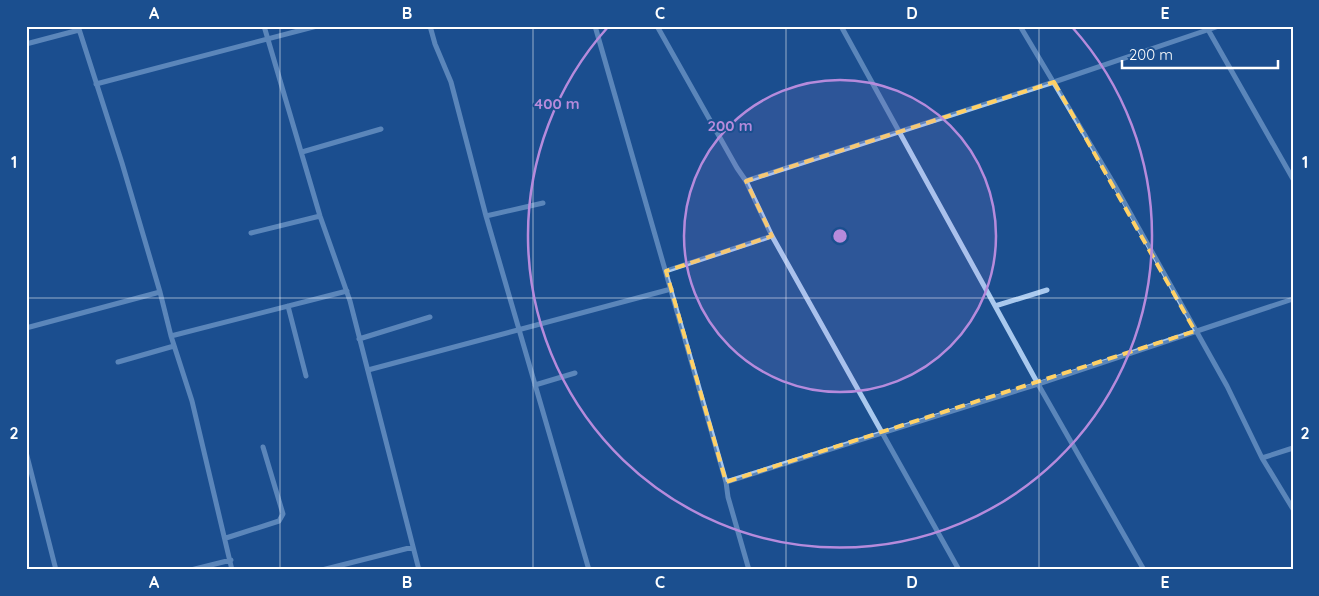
<svg xmlns="http://www.w3.org/2000/svg" width="1319" height="596" viewBox="0 0 1319 596" font-family="Quicksand,sans-serif">
  <style>
    .lines { fill: none; stroke-linecap: round; stroke-linejoin: round }
    .minor { stroke: #a9c9ee; stroke-width: 5 }
    .marked { fill: none; stroke: #ffd166; stroke-width: 4; stroke-dasharray: 10 6; stroke-linejoin: round }
    .grid { fill: none; stroke: #fff; stroke-width: 1; stroke-opacity: 0.55 }
    .ring { fill: none; stroke: #b68bdc; stroke-width: 2.5 }
    .centre { fill: #b68bdc; stroke: #1b4f8f; stroke-width: 2.5 }
    .ring-label { font-size: 15px; text-anchor: middle; font-weight: bold; fill: #b68bdc; stroke: #1b4f8f; stroke-width: 4; stroke-linejoin: round; paint-order: stroke }
    .neatline { fill: none; stroke: #fff; stroke-width: 2 }
    .grid-label { font-size: 16px; text-anchor: middle; font-weight: bold; fill: #fff }
  </style>
  <rect width="100%" height="100%" fill="#1b4f8f"/>
  <g class="lines">
    <path class="minor" d="M 78,26 L 122,163 L 160,292 L 171,336 L 192,401 L 232,570
      M 264,26 L 320,216 L 350,301 L 419,570
      M 430,26 L 435,44 L 451,82 L 486,216 L 589,570
      M 595,26 L 726,482 L 728,497 L 749,570
      M 657,26 L 737,168 L 746,181 L 772,236 L 959,570
      M 841,26 L 1038,384 L 1144,570
      M 1020,26 L 1114,184 L 1227,386 L 1262,458 L 1293,509
      M 1206,26 L 1293,179
      M 26,44 L 79,30
      M 96,84 L 317,26
      M 302,152 L 381,129
      M 746,181 L 1054,82 L 1219,26
      M 486,216 L 543,203
      M 251,233 L 320,216
      M 666,271 L 772,236
      M 288,306 L 306,376
      M 995,306 L 1047,290
      M 26,328 L 160,292
      M 171,336 L 347,291
      M 359,339 L 430,317
      M 118,362 L 174,346
      M 368,370 L 671,289
      M 535,385 L 575,373
      M 26,452 L 56,570
      M 1262,458 L 1293,448
      M 726,482 L 1038,384 L 1293,299
      M 226,538 L 279,521 L 283,514 L 263,447
      M 191,570 L 231,560
      M 322,570 L 413,547"/>
  </g>
  <path d="M0 0H1319V596H0ZM 1054,82 L 1195,331 L 726,482 L 666,271 L 772,236 L 746,181 Z" fill="#1b4f8f" fill-opacity=".55" fill-rule="evenodd"/>
  <path class="marked" d="M 1054,82 L 1195,331 L 726,482 L 666,271 L 772,236 L 746,181 Z"/>
  <path class="grid" d="M 280,26 L 280,570M 533,26 L 533,570M 786,26 L 786,570M 1039,26 L 1039,570M 26,298 L 1293,298"/>
  <circle cx="840" cy="236" r="156" fill="#b68bdc" fill-opacity=".12"/>
  <g class="ring">
    <circle cx="840" cy="236" r="156"/>
    <path d="M1072 27A312 312 0 1 1 608 27"/>
  </g>
  <circle cx="840" cy="236" r="8" class="centre"/>
  <g class="ring-label">
    <text x="557" y="109">400 m</text>
    <text x="730" y="131">200 m</text>
  </g>
  <rect width="1319" height="596" fill="none" stroke="#1b4f8f" stroke-width="55"/>
  <path d="M1122 60v8h156v-8" fill="none" stroke="#ffffff" stroke-width="2.5"/>
  <text x="1129" y="60" font-size="15" fill="#ffffff" stroke="#1b4f8f" stroke-width="4" paint-order="stroke">200 m</text>
  <rect x="28" y="28" width="1264" height="540" class="neatline"/>
  <g class="grid-label">
    <text x="154" y="19">A</text>
    <text x="407" y="19">B</text>
    <text x="660" y="19">C</text>
    <text x="912" y="19">D</text>
    <text x="1165" y="19">E</text>
    <text x="14" y="168">1</text>
    <text x="1305" y="168">1</text>
    <text x="14" y="439">2</text>
    <text x="1305" y="439">2</text>
    <text x="154" y="588">A</text>
    <text x="407" y="588">B</text>
    <text x="660" y="588">C</text>
    <text x="912" y="588">D</text>
    <text x="1165" y="588">E</text>
  </g>
</svg>
